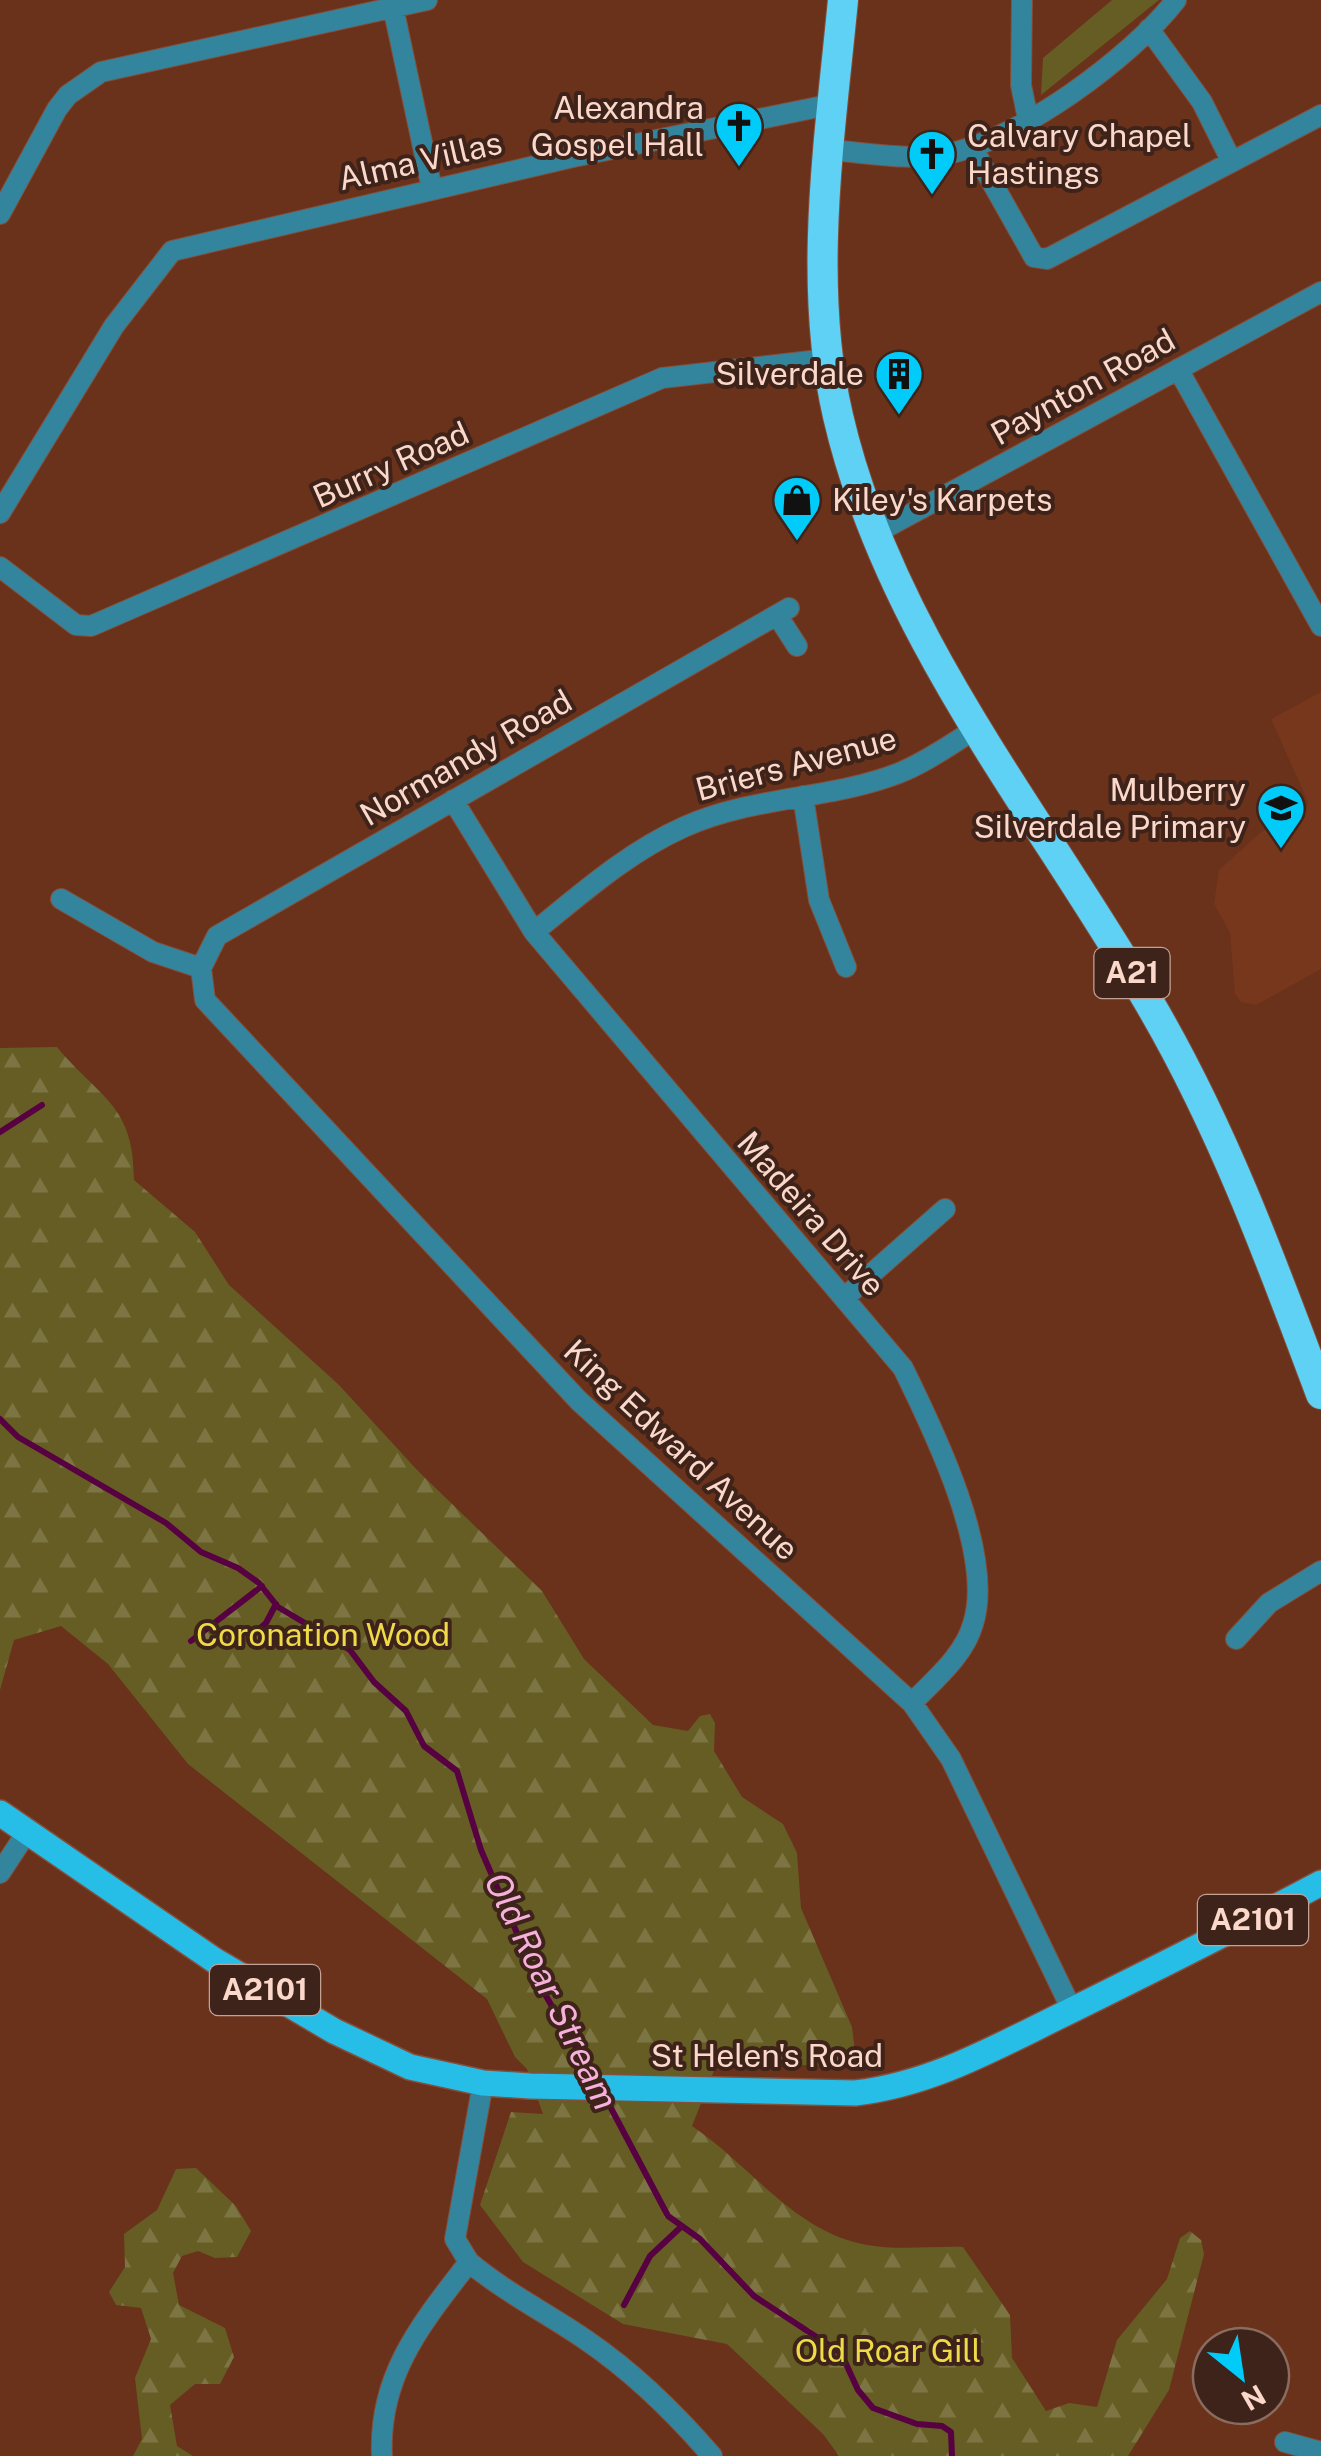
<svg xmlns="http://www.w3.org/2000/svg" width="1321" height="2456" viewBox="0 0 1321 2456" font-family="'Public Sans',sans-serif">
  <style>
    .built { fill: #77371d }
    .forest { fill: url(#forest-firs) }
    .green { fill: #655d23 }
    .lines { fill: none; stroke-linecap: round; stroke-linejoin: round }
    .stream { stroke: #570142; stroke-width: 6 }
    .street-casing { stroke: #844f3b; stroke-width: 22 }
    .primary-casing { stroke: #844f3b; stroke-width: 28 }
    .highway-casing { stroke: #844f3b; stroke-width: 32 }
    .street { stroke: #33849d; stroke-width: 20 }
    .primary { stroke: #26bee7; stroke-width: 25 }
    .highway { stroke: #5ed1f5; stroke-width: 30 }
    .labels { text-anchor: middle; stroke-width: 8; stroke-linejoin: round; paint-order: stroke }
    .shield { fill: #3d2319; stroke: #c3a296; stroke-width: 2.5 }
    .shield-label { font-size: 30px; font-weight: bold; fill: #fcd8cb }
    .poi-label { font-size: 32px; fill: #fcd8cb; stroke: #3d2319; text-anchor: end }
    .street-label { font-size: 32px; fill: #fcd8cb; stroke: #3d2319 }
    .park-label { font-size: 32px; fill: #eedb47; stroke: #3d2319 }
    .water-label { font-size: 35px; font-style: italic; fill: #f6b0db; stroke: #3d2319 }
  </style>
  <defs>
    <pattern id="forest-firs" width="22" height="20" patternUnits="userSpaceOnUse" patternTransform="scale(2.5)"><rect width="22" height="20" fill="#655d23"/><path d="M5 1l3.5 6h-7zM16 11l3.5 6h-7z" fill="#7c7442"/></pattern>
  </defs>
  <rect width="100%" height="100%" fill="#6a311b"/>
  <path class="built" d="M 1321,692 L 1321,969 L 1256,1005 L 1241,1002 L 1235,994 L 1230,933 L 1214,904 L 1219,870 L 1261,832 L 1306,811 L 1308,802 L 1271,719 Z"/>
  <path class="forest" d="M 57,1047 C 100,1099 134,1104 134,1180 L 195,1232 L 229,1285 L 339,1385 L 418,1471 L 542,1591 L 584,1659 L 653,1725 L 688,1731 L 700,1716 L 710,1714 L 715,1723 L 714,1751 L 742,1797 L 783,1824 L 797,1853 L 801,1908 L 852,2027 L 855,2052 L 844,2066 L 717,2063 L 692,2126 C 749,2164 792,2229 862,2244 C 893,2251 931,2246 963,2247 L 1010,2315 L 1012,2358 L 1046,2411 L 1069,2403 L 1097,2407 L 1117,2340 L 1167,2279 L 1180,2238 L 1190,2231 L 1201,2240 L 1204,2254 L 1169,2390 L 1128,2456 L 839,2456 L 823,2434 L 727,2344 L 623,2324 L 523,2262 L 480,2205 L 511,2112 L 543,2114 L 527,2069 L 515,2057 L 487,1999 L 188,1764 L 108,1664 L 61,1626 L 14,1640 L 0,1690 L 0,1048 Z
    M 196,2168 L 236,2206 L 251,2231 L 237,2257 L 215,2258 L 198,2251 L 182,2256 L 173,2273 L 179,2305 L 225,2328 L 234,2357 L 220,2384 L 195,2384 L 170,2405 L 177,2446 L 193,2456 L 133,2456 L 142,2439 L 135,2378 L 151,2339 L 141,2308 L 116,2305 L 109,2292 L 125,2267 L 124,2234 L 157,2210 L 176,2169 Z"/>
  <path class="green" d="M 1112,0 L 1159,0 L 1041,95 L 1043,58 Z"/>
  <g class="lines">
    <path class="stream" d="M 0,1132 L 42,1105
      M 0,1419 L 18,1437 L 166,1523 L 201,1552 L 238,1568 L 259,1583 L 278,1607 L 350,1650 L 374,1682 L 406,1711 L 424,1746 L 457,1771 L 481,1850 L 539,1984 L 596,2082
      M 249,1638 L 266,1623 L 276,1604
      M 191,1641 L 262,1586
      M 603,2093 L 668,2216 L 700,2239 L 754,2296 L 841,2353 L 858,2390 L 873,2408 L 917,2424 L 942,2426 L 951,2432 L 952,2456
      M 624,2305 L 650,2256 L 682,2226"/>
    <g class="street-casing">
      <path id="street" d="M 1022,0 L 1021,85 L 1028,119
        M 393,7 L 432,189
        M 1149,29 L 1202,102 L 1232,162
        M 972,147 L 1034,257 L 1047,259 L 1321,115
        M 830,150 C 868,153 909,161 947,154 C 1019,140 1131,58 1176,0
        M 0,214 L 57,109 L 68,95 L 101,72 L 427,0
        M 1178,369 L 1321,626
        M 0,513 L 114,326 L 172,251 L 573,157 L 833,104
        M 874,534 L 1321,292
        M 0,567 L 76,625 L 91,626 L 662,378 L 828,359
        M 777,615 L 797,646
        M 803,796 L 819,900 L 846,967
        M 453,800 L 534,932 L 903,1368 C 934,1431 995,1555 973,1624 C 964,1656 934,1680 912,1703
        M 61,899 L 153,952 L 201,968
        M 534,932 C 581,894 628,852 684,827 C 752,796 830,800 899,773 C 927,762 954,742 979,727
        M 201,968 L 205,1000 L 579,1401 L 912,1703 L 951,1759 L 1072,2010
        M 201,968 L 217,936 L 789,608
        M 844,1298 L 945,1209
        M 1236,1639 L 1269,1603 L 1321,1571
        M 0,1873 L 27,1832
        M 469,2262 C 506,2293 547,2313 586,2340 C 633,2372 675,2413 712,2456
        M 1285,2442 L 1321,2452
        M 382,2456 C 378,2375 422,2323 469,2262 L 455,2239 L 483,2083"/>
    </g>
    <g class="primary-casing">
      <path id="primary" d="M 0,1813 L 214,1960 L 334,2031 L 410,2067 L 483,2083 L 530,2086 L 855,2093 C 933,2084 998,2046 1068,2012 C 1153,1970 1237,1928 1321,1883"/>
    </g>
    <g class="highway-casing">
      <path id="highway" d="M 843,0 C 830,136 807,282 838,416 C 889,637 1043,818 1154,1011 C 1224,1132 1272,1263 1321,1394"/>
    </g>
    <use href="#street" class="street"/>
    <use href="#primary" class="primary"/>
    <use href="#highway" class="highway"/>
  </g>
  <defs>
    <g id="church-pin" transform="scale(2.5)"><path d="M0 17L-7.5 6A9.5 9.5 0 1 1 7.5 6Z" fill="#00cbf9" stroke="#3d2319"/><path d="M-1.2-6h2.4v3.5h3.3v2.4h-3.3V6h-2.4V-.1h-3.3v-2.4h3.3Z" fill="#111"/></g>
    <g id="building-pin" transform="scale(2.5)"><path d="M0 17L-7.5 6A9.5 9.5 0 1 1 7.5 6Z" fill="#00cbf9" stroke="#3d2319"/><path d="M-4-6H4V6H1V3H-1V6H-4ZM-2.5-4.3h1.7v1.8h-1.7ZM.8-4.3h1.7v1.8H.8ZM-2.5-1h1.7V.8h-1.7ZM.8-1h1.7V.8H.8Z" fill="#111"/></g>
    <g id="shop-pin" transform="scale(2.5)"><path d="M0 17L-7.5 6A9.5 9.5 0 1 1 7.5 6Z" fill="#00cbf9" stroke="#3d2319"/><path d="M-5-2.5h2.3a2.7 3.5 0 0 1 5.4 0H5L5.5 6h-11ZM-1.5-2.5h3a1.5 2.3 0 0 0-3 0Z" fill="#111"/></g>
    <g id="school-pin" transform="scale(2.5)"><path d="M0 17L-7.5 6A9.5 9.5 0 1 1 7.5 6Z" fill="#00cbf9" stroke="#3d2319"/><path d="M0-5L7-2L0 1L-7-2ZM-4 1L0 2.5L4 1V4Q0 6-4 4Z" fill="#111"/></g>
  </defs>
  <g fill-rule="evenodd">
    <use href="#church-pin" x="739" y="126"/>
    <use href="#church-pin" x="932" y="154"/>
    <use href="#building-pin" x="899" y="374"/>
    <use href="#shop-pin" x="797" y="500"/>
    <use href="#school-pin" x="1281" y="808"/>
  </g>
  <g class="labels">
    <g class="shield">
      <rect x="1094.5" y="948" width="75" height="50" rx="8"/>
      <rect x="1198" y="1895" width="110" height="50" rx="8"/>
      <rect x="210" y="1965" width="110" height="50" rx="8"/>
    </g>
    <g class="shield-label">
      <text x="1132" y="983">A21</text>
      <text x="1253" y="1930">A2101</text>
      <text x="265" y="2000">A2101</text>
    </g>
    <g class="poi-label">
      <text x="704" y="119">Alexandra<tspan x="704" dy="37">Gospel Hall</tspan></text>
      <text x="967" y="147" text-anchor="start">Calvary Chapel<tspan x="967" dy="37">Hastings</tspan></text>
      <text x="864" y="385">Silverdale</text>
      <text x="832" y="511" text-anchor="start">Kiley's Karpets</text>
      <text x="1246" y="801">Mulberry<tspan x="1246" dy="37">Silverdale Primary</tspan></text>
    </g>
    <g class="street-label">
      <text transform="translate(420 161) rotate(-13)" y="11">Alma Villas</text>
      <text transform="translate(1083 387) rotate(-29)" y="11">Paynton Road</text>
      <text transform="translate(391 465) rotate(-24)" y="11">Burry Road</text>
      <text transform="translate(466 758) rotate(-30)" y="11">Normandy Road</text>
      <text transform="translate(796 764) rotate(-15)" y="11">Briers Avenue</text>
      <text transform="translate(811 1214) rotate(49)" y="11">Madeira Drive</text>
      <text transform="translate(681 1450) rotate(43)" y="11">King Edward Avenue</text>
      <text x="767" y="2067">St Helen's Road</text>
    </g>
    <g class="park-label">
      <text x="323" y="1646">Coronation Wood</text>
      <text x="888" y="2362">Old Roar Gill</text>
    </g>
    <g class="water-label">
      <text transform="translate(551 1991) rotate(64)" y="12">Old Roar Stream</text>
    </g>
  </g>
  <g transform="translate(1241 2376) rotate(150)"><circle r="48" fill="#3d2319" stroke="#896b60" stroke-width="2.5"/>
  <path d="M0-8L18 38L0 25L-18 38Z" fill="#00cbf9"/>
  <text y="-15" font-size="28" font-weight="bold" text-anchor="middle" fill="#fcd8cb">N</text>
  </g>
</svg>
